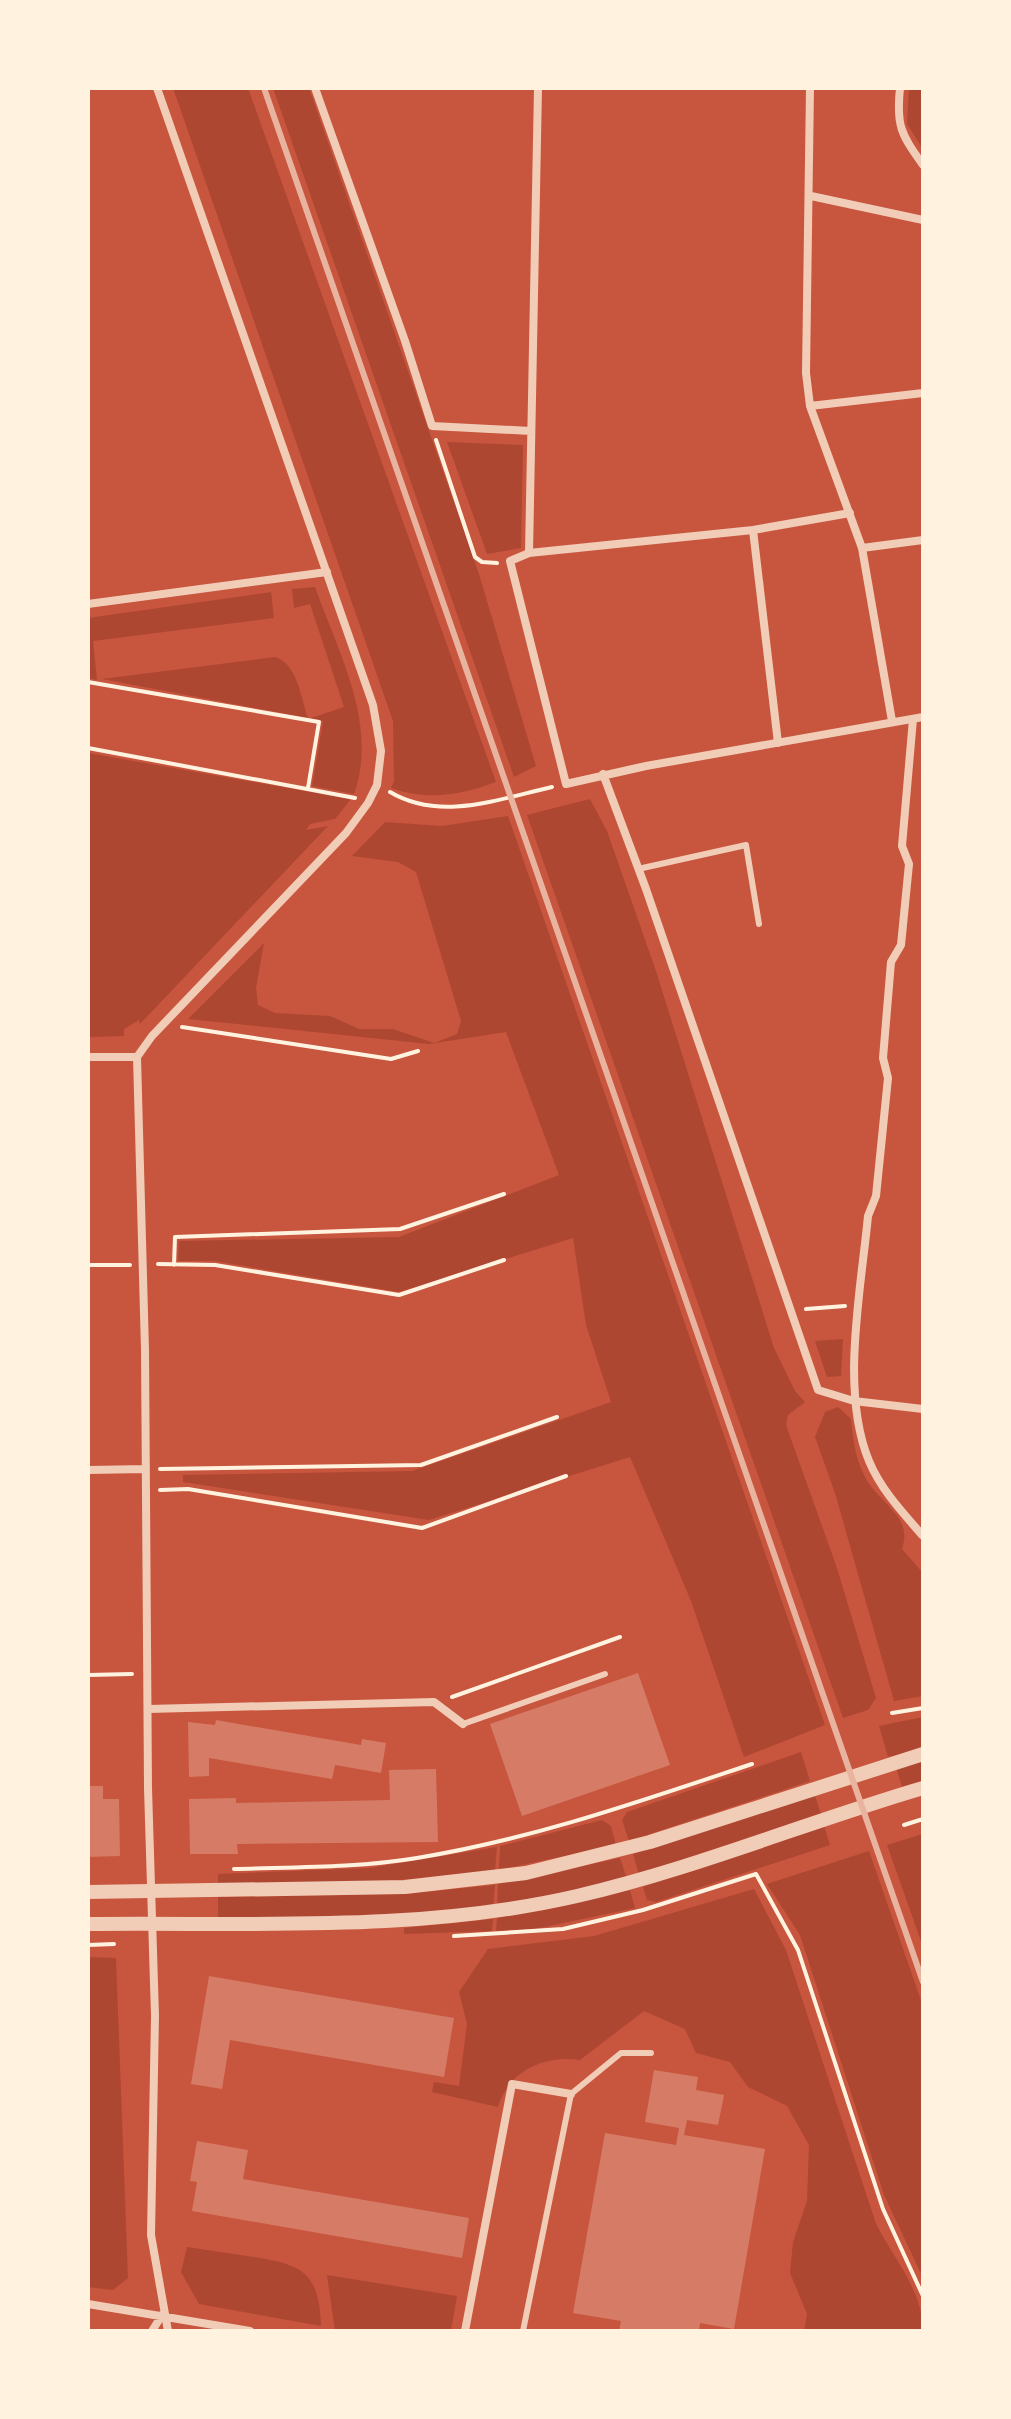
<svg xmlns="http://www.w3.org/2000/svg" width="1011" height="2419" viewBox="0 0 1011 2419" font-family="Manrope,sans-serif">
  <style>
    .green { fill: #ae4732 }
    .building { fill: #d67c66 }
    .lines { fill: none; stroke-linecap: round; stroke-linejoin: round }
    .path { stroke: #fff3e0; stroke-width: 4 }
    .service { stroke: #f1ccb7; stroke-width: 6 }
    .minor { stroke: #f1ccb7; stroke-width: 8 }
    .tertiary { stroke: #f1ccb7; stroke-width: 14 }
    .rail { stroke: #e9b49f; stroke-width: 6 }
  </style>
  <rect width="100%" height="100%" fill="#c8553d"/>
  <path class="green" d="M 173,88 L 248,88 L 496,782 C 461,795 427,801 391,788 L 394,781 L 393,721 Z
    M 273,88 L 309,88 L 479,574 L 536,766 L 514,777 Z
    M 909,88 L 923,88 L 923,149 L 907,124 Z
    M 447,442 L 523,445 L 521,548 L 487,554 Z
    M 315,587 C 338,652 379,725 354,794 L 312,786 L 323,721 L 311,718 L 344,707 L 310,604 L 294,608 L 292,589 Z
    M 271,592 L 274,618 L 93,641 L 97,680 L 88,678 L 88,618 Z
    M 275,657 C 297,663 301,698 308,718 L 102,679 Z
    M 88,753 L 351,799 L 335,819 L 310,824 L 306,830 L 328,826 L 140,1024 L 139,1020 L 124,1029 L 124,1036 L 88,1037 Z
    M 590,799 L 607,831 L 656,971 L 774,1348 L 795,1391 L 805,1402 L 788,1415 L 786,1425 L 837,1568 L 876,1698 L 868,1710 L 843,1718 L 527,815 Z
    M 508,816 L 825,1725 L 744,1757 L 691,1601 L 630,1457 L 429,1520 L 183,1482 L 183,1475 L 412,1471 L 611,1402 L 586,1325 L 573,1238 L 399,1292 L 214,1261 L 178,1261 L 179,1241 L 399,1237 L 559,1175 L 506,1032 L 429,1044 L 188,1019 L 264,943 L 256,988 L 258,1005 L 275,1013 L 330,1016 L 359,1029 L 393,1029 L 434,1043 L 457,1034 L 461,1021 L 416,872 L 398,862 L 352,856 L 385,822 L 442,826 Z
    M 843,1339 L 841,1376 L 827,1377 L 815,1341 Z
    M 838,1407 L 851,1419 C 853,1439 855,1457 864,1475 C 877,1503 914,1515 902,1549 L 923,1573 L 923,1696 L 894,1701 L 835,1493 L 815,1437 L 825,1412 Z
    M 923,1717 L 923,1748 L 888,1757 L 879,1726 Z
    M 801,1752 L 810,1781 L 629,1841 L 622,1820 L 627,1812 Z
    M 923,1760 L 923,1781 L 902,1787 L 896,1767 Z
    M 814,1793 L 821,1814 L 639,1875 L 633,1854 Z
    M 602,1820 L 611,1826 L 616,1845 L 499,1870 L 500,1846 Z
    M 824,1826 L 830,1845 L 656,1902 L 647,1900 L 643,1887 Z
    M 923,1834 L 923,1947 L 887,1845 Z
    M 497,1847 L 495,1871 L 367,1883 L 218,1884 L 218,1874 L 369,1868 Z
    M 869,1851 L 923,2006 L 923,2278 L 884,2195 L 800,1935 L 767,1884 Z
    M 620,1858 L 627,1879 L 497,1907 L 498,1884 Z
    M 495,1885 L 493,1907 L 412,1915 L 218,1920 L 218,1897 L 403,1894 Z
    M 754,1889 L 786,1950 L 876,2224 C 894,2259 923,2291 923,2331 L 804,2331 L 807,2314 L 790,2273 L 793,2242 L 807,2201 L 809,2145 L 787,2106 L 748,2087 L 730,2062 L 696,2053 L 685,2029 L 644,2011 L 580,2060 C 545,2055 509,2070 498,2107 L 432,2092 L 434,2082 L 459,2086 L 467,2024 L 459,1992 L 488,1949 L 594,1936 Z
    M 630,1890 L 635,1908 L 535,1929 L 496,1931 L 497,1918 Z
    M 493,1919 L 492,1931 L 404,1934 L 404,1928 Z
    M 88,1957 L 116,1958 L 128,2278 L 113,2290 L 88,2287 Z
    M 187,2247 C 209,2250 232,2254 254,2257 C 304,2265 319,2273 321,2326 L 199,2304 L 181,2272 Z
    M 327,2275 L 457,2296 L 451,2331 L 335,2331 Z"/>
  <path class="building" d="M 638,1673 L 670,1765 L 522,1816 L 490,1724 Z
    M 216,1720 L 361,1745 L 362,1739 L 386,1743 L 381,1773 L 335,1765 L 332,1779 L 209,1758 L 209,1776 L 189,1777 L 188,1722 L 215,1725 Z
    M 436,1769 L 438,1842 L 237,1844 L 238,1854 L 190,1854 L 189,1799 L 236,1798 L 236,1803 L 390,1800 L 389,1770 Z
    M 88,1786 L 103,1786 L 103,1799 L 119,1799 L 120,1856 L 88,1857 Z
    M 209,1976 L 454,2018 L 444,2077 L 230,2040 L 222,2089 L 191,2084 Z
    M 654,2070 L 698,2077 L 696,2090 L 724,2095 L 718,2125 L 687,2120 L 684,2135 L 765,2149 L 734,2329 L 700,2323 L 699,2331 L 619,2331 L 621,2321 L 573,2313 L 605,2133 L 676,2145 L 679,2128 L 645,2122 Z
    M 197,2141 L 248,2150 L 243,2179 L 469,2218 L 462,2258 L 192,2211 L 197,2182 L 190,2181 Z"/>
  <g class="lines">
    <path class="path" d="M 436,440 L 475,557 L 482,562 L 497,563
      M 88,682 L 319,722 L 308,788
      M 88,748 L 355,798
      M 390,792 C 441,822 498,799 552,787
      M 182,1027 L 391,1059 L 418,1051
      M 158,1264 L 215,1265 L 399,1295 L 504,1260
      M 88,1265 L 130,1265
      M 174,1265 L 175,1237 L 400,1229 L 504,1194
      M 806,1309 L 845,1306
      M 160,1469 L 421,1465 L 557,1417
      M 160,1490 L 188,1489 L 422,1528 L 566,1476
      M 88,1675 L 132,1674
      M 452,1697 L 620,1637
      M 892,1713 L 923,1708
      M 904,1825 L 923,1819
      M 234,1869 C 295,1867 357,1868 417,1858 C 533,1839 641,1801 752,1764
      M 454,1936 L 563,1929 L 643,1910 L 756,1874 L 798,1950 L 883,2209 L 923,2296
      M 88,1945 L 114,1944"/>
    <path class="service" d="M 638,869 L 746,845 L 759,924
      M 463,1724 L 605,1674
      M 523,2331 L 571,2094 L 621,2053 L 651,2053"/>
    <path class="minor" d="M 315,88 L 405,341 L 432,426 L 531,431
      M 810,88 L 806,373 L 810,406 L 862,548 L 892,721
      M 900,88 C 896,126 901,134 923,165
      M 811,196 L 923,220
      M 810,406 L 923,393
      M 850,513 L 753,530 L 529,553 L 510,561 L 566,784 L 646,766 L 923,717
      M 753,530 L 778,743
      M 862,548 L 923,540
      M 529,553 L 538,88
      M 88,604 L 327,572
      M 913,719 L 902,846 L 909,864 L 901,945 L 891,962 L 883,1058 L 888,1078 L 876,1196 L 868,1216 C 861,1290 840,1391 869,1461 C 881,1490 903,1513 923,1536
      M 603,774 L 646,889 L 818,1390 L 854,1401 L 923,1409
      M 88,1057 L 137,1057
      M 137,1057 L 145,1350 L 148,1788 L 155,2016 L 151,2235 L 168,2331
      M 137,1057 L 152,1036 L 346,833 L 368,803 L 377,785 L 381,751 L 373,705 L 157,88
      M 88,1470 L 146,1469
      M 148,1709 L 434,1702 L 463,1724
      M 88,2304 L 250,2331
      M 152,2331 L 162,2315
      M 465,2331 L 512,2084 L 571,2094"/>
    <path class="tertiary" d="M 88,1892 L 405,1887 L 526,1873 L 650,1842 L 923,1754
      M 88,1924 C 251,1922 417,1933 577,1896 C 694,1869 807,1822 923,1788"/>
    <path class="rail" d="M 264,88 L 923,1982"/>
  </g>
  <rect width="1011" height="2419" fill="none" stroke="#fff3e0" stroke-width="180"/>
</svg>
